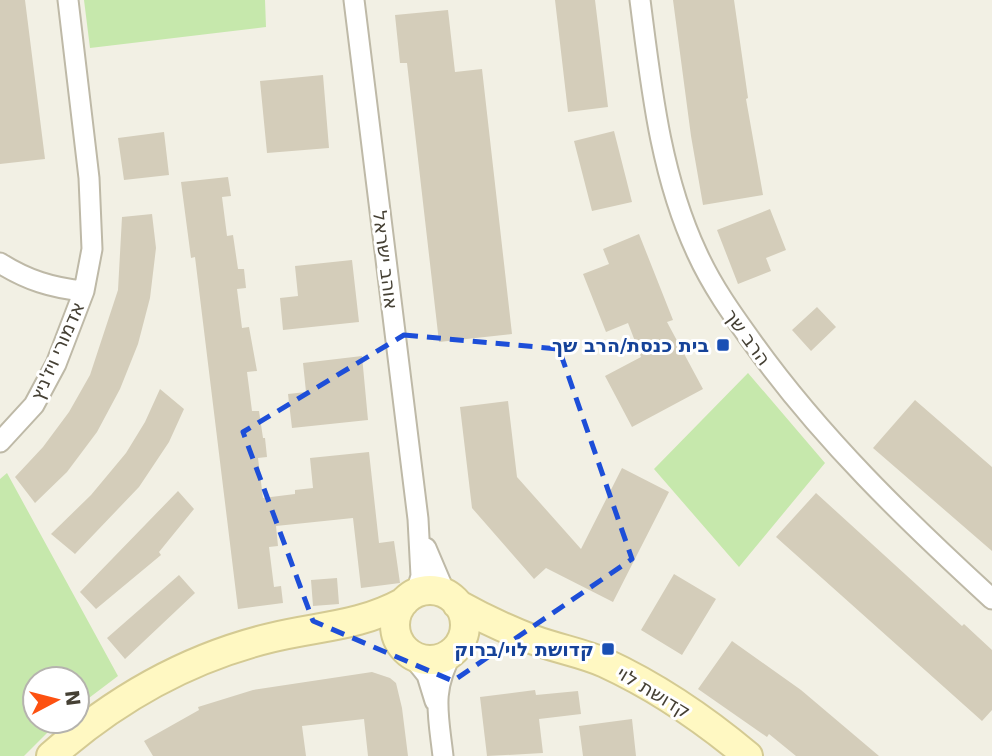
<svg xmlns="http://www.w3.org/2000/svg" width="992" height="756" viewBox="0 0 992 756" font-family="'DejaVu Sans',Heebo,sans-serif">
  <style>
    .green { fill: #c6e8ac }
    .building { fill: #d4cdba }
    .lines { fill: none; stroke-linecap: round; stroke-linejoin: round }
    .street-casing { stroke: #beb9a7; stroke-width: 23 }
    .secondary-casing { stroke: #d4ca93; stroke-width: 32 }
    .street { stroke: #fff; stroke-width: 19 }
    .secondary { stroke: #fff8c2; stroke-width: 28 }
    .marked { fill: none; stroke: #1d4ed8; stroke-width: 5; stroke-dasharray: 14 9; stroke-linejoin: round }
    .transit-dot { fill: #1a4fb4; stroke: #fff; stroke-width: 2.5 }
    .labels { text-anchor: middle; stroke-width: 6; stroke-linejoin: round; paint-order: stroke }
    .street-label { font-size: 19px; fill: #454034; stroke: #fff }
    .transit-label { font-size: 19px; font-weight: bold; fill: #164399; stroke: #fff; text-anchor: end }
  </style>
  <rect width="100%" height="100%" fill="#f2f0e4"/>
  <path class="green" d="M 84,0 L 265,0 L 266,27 L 90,48 Z
    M 748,373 L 825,463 L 739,567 L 654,469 Z
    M 7,473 L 118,676 L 77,707 L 77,679 L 35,679 L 35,721 L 59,721 L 24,756 L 0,756 L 0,479 Z"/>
  <path class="building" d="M 0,0 L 25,0 L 45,159 L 0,164 Z
    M 555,0 L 595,0 L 608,107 L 568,112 Z
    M 673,0 L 734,0 L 748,98 L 746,99 L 763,195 L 703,205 L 691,136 Z
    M 448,10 L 455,72 L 482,69 L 512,334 L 439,342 L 407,63 L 400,63 L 395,15 Z
    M 323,75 L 329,148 L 267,153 L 260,81 Z
    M 614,131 L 632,202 L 592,211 L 574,141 Z
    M 164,132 L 169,175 L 124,180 L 118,138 Z
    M 228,177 L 231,196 L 222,197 L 227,236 L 233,235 L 238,269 L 244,269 L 246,288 L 237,289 L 242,328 L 249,327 L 257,371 L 247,372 L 252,411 L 259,411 L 263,438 L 265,438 L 267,457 L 258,458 L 263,498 L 295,494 L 295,490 L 313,488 L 310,458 L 369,452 L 379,543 L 394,541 L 400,583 L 361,588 L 353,518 L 276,526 L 278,546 L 269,547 L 274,587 L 281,586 L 283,603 L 238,609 L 195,257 L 191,258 L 181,182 Z
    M 770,209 L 786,250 L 766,258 L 771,271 L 738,284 L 717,230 Z
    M 152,214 L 156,248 L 150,298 L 138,344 L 120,389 L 97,432 L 67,472 L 35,503 L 15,477 L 43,447 L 69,412 L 90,375 L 118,290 L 122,217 Z
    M 639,234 L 673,320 L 667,322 L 703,389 L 632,427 L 605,376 L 641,357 L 628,323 L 606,332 L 583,274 L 609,264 L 603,249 Z
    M 352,260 L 359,322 L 283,330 L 280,298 L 298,296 L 295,266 Z
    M 817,307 L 836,327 L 811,351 L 792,330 Z
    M 362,356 L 368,420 L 292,428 L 288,394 L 306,392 L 303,363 Z
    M 160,389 L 184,409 L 169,442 L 139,487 L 75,554 L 51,534 L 91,495 L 126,453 L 145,422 Z
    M 915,400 L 992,467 L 992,551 L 873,448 Z
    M 508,401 L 517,477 L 581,549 L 622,468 L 669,492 L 613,602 L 546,568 L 534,579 L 472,508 L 460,407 Z
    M 178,491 L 194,509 L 159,552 L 161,555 L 96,609 L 80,592 Z
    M 816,493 L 962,626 L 964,624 L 992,650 L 992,710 L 982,721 L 776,537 Z
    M 674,574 L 716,599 L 682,655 L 641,630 Z
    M 179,575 L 195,593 L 125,659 L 107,638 Z
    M 337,578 L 339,604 L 313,606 L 311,580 Z
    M 732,641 L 801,690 L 879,756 L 796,756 L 769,734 L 767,737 L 698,689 Z
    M 372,672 L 390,678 L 396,683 L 402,708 L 408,756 L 368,756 L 364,719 L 302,726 L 306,756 L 153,756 L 144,741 L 199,710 L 198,707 L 253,690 Z
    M 535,690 L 536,695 L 578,691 L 581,714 L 539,719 L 543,753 L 487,756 L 480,697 Z
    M 632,719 L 636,756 L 583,756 L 579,726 Z"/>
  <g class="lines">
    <g class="street-casing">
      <path id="street" d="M 354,0 L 418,519 L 421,576 L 416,593
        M 640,0 C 651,85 660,174 697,253 C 712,286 732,314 753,343 C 821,438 906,520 992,599
        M 0,263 C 27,280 52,288 84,291
        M 0,442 L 34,405 L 56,364 L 84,291 L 92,249 L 89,178 L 68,0
        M 426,548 L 446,595
        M 411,655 L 427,675 L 435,701
        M 443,756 C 438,712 431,691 453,651"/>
    </g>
    <g class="secondary-casing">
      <path id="secondary" d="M395 625a35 35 0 1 1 70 0a35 35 0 1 1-70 0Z
        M 457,604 C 482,618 508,630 534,640 C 558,649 583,653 605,663 C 657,687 705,720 748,756
        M 51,756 C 114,700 188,658 270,638 C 318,626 358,627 404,602"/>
    </g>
    <use href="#street" class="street"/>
    <use href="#secondary" class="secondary"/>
  </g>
  <path class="marked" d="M 404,335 L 559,349 L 632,559 L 453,681 L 313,621 L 243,432 Z"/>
  <g class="transit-dot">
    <rect x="716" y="338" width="14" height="14" rx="3.5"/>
    <rect x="601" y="642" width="14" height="14" rx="3.5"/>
  </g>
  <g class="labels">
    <g class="street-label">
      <text transform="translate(386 260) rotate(83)" y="7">אוהב ישראל</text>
      <text transform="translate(748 337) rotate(54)" y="7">הרב שך</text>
      <text transform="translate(57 351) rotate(-66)" y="7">אדמורי ויז'ניץ</text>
      <text transform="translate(654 692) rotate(31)" y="7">קדושת לוי</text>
    </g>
    <g class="transit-label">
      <text x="709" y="352">בית כנסת/הרב שך</text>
      <text x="594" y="656">קדושת לוי/ברוק</text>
    </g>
  </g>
  <g transform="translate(56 700) rotate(83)"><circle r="33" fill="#ffffff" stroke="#b5b3ae" stroke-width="2"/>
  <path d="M0-5L12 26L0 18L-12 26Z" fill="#fd5111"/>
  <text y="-10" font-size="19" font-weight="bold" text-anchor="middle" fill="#454034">N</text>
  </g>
</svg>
